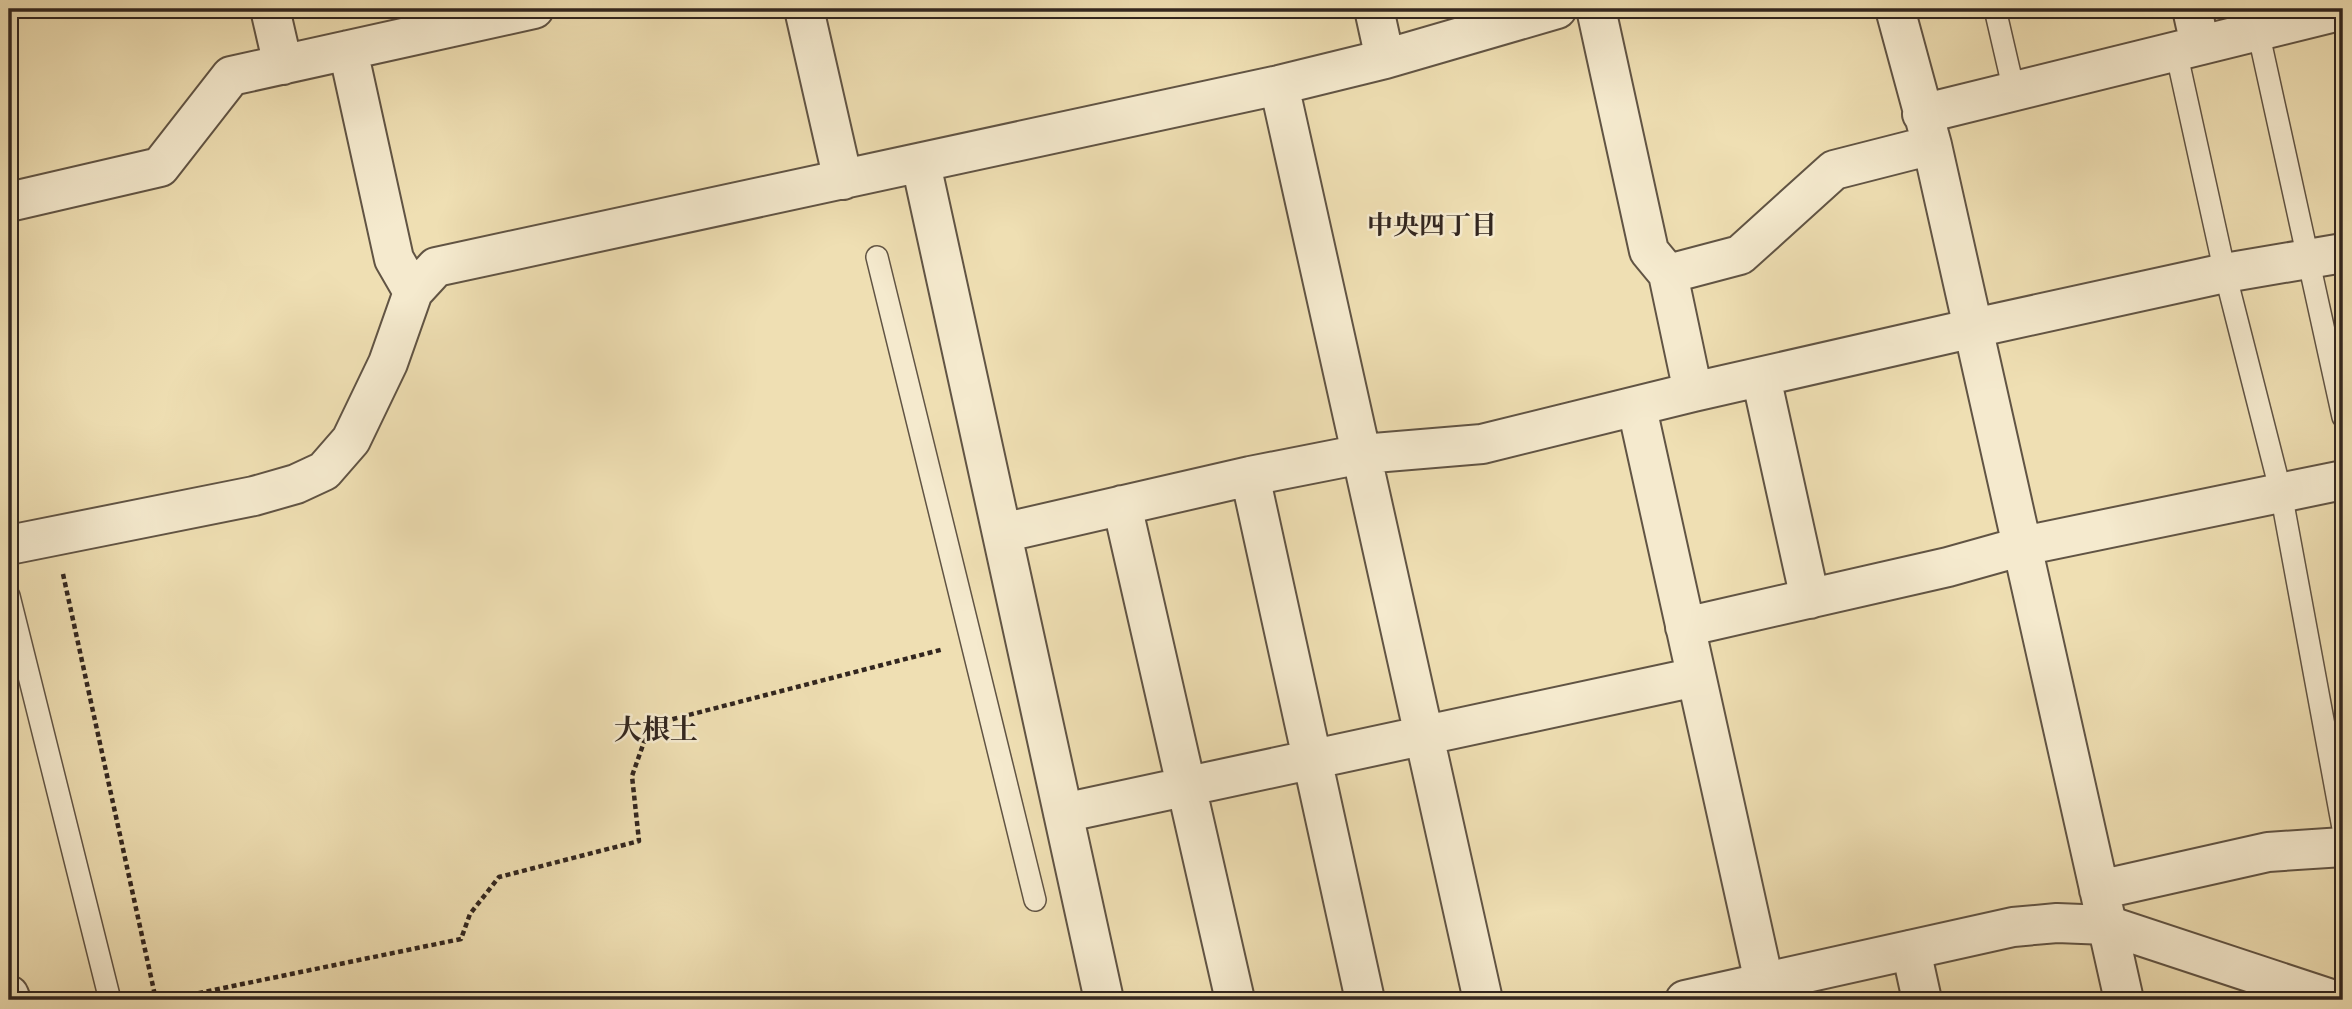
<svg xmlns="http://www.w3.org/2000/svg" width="2352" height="1009" viewBox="0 0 2352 1009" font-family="Cardo,'Noto Serif JP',serif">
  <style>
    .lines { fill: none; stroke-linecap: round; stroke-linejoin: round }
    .service-casing { stroke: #615444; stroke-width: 24 }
    .minor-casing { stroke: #615444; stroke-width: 42 }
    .tertiary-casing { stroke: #615444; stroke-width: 42 }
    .path { stroke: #32261f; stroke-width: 4.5; stroke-dasharray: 5 3.5; stroke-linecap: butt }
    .service { stroke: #f5eace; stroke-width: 21 }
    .minor { stroke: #f5eace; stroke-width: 38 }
    .tertiary { stroke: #f5eace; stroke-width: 38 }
    .labels { text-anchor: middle; stroke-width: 5; stroke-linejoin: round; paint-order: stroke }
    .neighbourhood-label { font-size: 26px; font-weight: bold; fill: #32261f; stroke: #f5eace }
    .quarter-label { font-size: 28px; font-weight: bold; fill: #32261f; stroke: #f5eace }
  </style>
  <rect width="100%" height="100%" fill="#efdfb3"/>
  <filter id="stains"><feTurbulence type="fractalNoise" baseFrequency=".00286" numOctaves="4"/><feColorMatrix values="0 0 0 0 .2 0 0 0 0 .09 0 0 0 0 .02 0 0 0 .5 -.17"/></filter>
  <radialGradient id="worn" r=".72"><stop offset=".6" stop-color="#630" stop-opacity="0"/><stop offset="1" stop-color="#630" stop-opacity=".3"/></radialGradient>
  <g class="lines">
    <g class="service-casing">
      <path id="service" d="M 1995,9 L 2014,91
        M 2258,31 L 2343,417
        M 2176,51 L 2225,273 L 2281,493 L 2343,828
        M 877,257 L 1035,900
        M 9,596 L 110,1000"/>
    </g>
    <g class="minor-casing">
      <path id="minor" d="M 270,9 L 283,65
        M 804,9 L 843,180
        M 1374,9 L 1385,59
        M 1596,9 L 1649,251 L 1668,274
        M 1895,9 L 1932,145 L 2124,1000
        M 2192,9 L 2200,45
        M 348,50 L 394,259 L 413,292
        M 1279,85 L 1483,1000
        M 1922,114 L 2343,10
        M 921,164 L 1104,1000
        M 9,202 L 160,167 L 231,76 L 534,9
        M 1761,377 L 1810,599
        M 1693,392 L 1668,274 L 1740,255 L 1834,170 L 1932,145
        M 1637,408 L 1764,982
        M 1250,476 L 1365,1000
        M 1122,505 L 1235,1000
        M 1002,533 L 1250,476 L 1362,454 L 1482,444 L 1693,392 L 1974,328 L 2225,273 L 2343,253
        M 9,545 L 254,496 L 296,484 L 324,471 L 351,440 L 388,363 L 413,292 L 436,267 L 1279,85 L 1385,59 L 1557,9
        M 1685,627 L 1948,567 L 2023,546 L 2343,480
        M 1063,813 L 1696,677
        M 2099,890 L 2268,852 L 2343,847
        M 1911,950 L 1922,1000"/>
    </g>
    <g class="tertiary-casing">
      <path id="tertiary" d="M 9,995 L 11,1000
        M 1685,1000 L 2013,927 L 2057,923 L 2107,925 L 2334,1000"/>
    </g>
    <path class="path" d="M 63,574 L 156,1000
      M 165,1000 L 461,939 L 470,914 L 499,877 L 639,841 L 632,776 L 650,725 L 944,649"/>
    <use href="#service" class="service"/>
    <use href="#minor" class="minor"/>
    <use href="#tertiary" class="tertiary"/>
  </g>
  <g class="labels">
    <g class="neighbourhood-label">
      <text x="1432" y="234">中央四丁目</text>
    </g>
    <g class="quarter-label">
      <text x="656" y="739">大根土</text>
    </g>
  </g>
  <rect width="2352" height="1009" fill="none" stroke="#efdfb3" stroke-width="35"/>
  <rect x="10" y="10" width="2331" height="988" fill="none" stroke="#32261f" stroke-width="3.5"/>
  <rect x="18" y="18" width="2317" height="974" fill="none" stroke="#32261f" stroke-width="2"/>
  <rect width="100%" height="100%" filter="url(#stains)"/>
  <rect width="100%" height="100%" fill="url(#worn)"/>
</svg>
